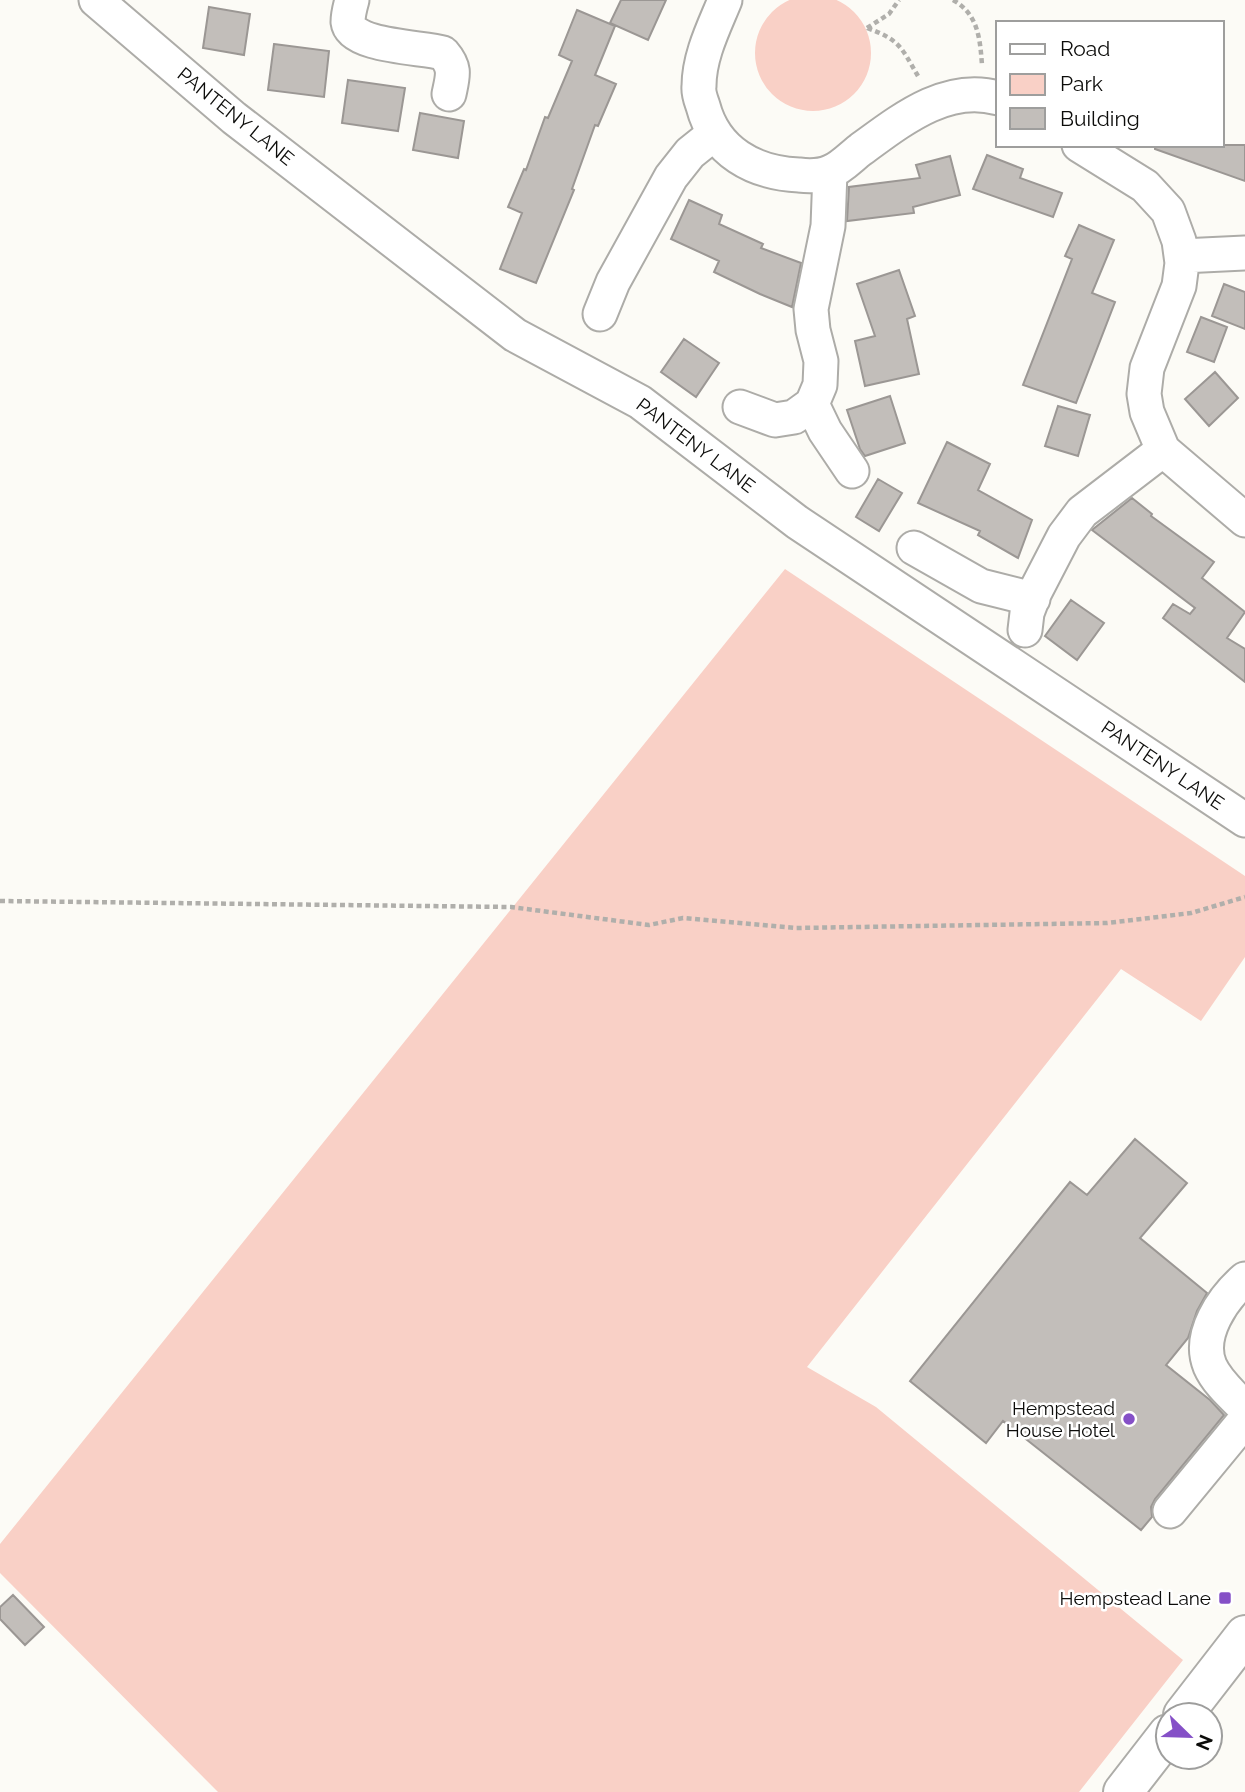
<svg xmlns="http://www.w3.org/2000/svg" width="1245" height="1792" viewBox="0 0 1245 1792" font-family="Raleway,sans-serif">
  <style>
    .green { fill: #f9d0c6 }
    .building { fill: #c2beba; stroke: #9b9794; stroke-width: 2 }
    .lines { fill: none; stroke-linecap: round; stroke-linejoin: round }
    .minor-casing { stroke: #adaca8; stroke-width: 37 }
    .major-casing { stroke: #adaca8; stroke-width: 42 }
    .path { stroke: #b0afab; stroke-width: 4.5; stroke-dasharray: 5 3.5; stroke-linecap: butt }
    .minor { stroke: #fff; stroke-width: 33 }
    .major { stroke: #fff; stroke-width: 38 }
    .poi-dot { fill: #8550c7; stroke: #fff; stroke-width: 2.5 }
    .labels { text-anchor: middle; stroke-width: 5; stroke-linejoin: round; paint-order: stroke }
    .street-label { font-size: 19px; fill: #0c0c0a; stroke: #fff }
    .poi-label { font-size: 19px; fill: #0c0c0a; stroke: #fff; text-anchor: end }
  </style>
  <rect width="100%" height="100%" fill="#fcfbf6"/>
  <path class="green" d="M755 53a58 58 0 1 1 116 0a58 58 0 1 1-116 0Z
    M 785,569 L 1245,876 L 1245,957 L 1201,1021 L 1121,969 L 807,1367 L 876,1407 L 1183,1660 L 1079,1792 L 218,1792 L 0,1573 L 0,1544 Z"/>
  <path class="building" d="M 621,0 L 666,0 L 648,40 L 610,23 Z
    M 209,7 L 250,14 L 244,55 L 203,48 Z
    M 577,10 L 615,26 L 595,75 L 616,84 L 598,126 L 595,125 L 572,189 L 574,190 L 536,283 L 500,269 L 522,213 L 508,207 L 524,169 L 526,170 L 545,117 L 548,118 L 572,61 L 559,55 Z
    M 274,44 L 329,51 L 324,97 L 268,90 Z
    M 348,80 L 405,88 L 398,131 L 342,123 Z
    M 420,113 L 464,121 L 458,158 L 413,150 Z
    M 1155,145 L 1245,145 L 1245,181 L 1155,149 Z
    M 987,155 L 1023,169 L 1020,178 L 1062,193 L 1053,217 L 973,189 Z
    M 950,156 L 960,195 L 913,207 L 914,213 L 847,221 L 849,187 L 920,178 L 916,165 Z
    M 689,200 L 722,215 L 719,224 L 763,244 L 761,248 L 801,263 L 792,307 L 760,294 L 714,272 L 719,261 L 671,239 Z
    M 1079,225 L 1114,240 L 1092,293 L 1115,302 L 1076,403 L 1023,385 L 1072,259 L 1065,256 Z
    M 899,270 L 915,316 L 907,319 L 919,374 L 865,386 L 855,341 L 875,336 L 857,284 Z
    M 1224,284 L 1245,292 L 1245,329 L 1212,316 Z
    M 1201,317 L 1227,327 L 1214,362 L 1187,352 Z
    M 684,339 L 719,363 L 696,397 L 661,372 Z
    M 1215,372 L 1238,398 L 1209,426 L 1185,399 Z
    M 890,396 L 905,443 L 865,456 L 860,449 L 847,410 Z
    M 1058,406 L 1090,415 L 1078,456 L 1045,446 Z
    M 947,442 L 990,464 L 978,490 L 1032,520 L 1018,558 L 978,535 L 980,531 L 918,503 Z
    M 878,479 L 902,493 L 879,531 L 856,517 Z
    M 1132,498 L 1152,514 L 1151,516 L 1214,562 L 1202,578 L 1245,612 L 1227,638 L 1245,649 L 1245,682 L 1163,618 L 1173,604 L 1190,614 L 1195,608 L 1092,530 Z
    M 1071,600 L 1104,623 L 1077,660 L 1045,636 Z
    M 1135,1139 L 1187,1183 L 1140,1238 L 1207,1293 L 1197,1311 L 1188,1338 L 1166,1365 L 1210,1400 L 1224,1415 L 1155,1499 L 1151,1507 L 1152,1517 L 1141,1530 L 1003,1421 L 986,1443 L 910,1381 L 1070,1182 L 1087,1195 Z
    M 13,1595 L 44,1627 L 25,1645 L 0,1619 L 0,1607 Z"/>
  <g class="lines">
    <g class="minor-casing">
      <path id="minor" d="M 96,0 L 234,118 L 515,335 L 640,402 L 797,522 L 1245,820
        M 352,0 C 350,7 348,15 348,22 C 351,47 423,47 443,53 C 456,68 453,75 449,94
        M 725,0 C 714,27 699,56 699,86 C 698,93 701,100 703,106 C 715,152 754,173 799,175 C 808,176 821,176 830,172 C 841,168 851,157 860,150 C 900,121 946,83 998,98
        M 1079,145 L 1145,186 L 1168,211 L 1179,241 L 1182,263 L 1179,286 L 1147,368 L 1144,394 L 1147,412 L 1163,450 L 1245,520
        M 1182,256 L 1245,253
        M 600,314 L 613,282 L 671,177 L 690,153 L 715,133
        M 812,404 L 825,431 L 852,471
        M 740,407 L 775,420 L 794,417 L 812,404 L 820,385 L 821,361 L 813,330 L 811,309 L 828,226 L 830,172
        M 914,548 L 981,586 L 1033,599
        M 1025,630 L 1027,613 L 1035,592 L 1064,536 L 1082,512 L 1163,450
        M 1245,1279 C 1223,1298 1197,1335 1210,1366 C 1217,1382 1233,1396 1245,1408
        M 1170,1511 L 1245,1420"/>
    </g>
    <g class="major-casing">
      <path id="major" d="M 1183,1715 L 1245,1635
        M 1123,1792 L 1168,1734"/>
    </g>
    <path class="path" d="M 953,0 C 978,14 980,38 982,65
      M 867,28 C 900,40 901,47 918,76
      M 867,28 L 889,14 L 899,0
      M 0,901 L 511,907 L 649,925 L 683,918 L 796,928 L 1107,923 L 1191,913 L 1245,897"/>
    <use href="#minor" class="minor"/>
    <use href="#major" class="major"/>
  </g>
  <g class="poi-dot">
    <circle cx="1129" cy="1419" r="7"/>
    <rect x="1218" y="1591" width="14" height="14" rx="3.5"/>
  </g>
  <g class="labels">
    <g class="street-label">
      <text transform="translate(236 116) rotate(39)" y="7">PANTENY LANE</text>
      <text transform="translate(696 445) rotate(37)" y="7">PANTENY LANE</text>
      <text transform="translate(1163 765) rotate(34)" y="7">PANTENY LANE</text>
    </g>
    <g class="poi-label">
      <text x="1115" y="1415">Hempstead<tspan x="1115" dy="22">House Hotel</tspan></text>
      <text x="1211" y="1605">Hempstead Lane</text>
    </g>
  </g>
  <rect x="996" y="21" width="228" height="126" fill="#ffffff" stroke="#9e9e9d" stroke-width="2"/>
  <rect x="1010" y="44" width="35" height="10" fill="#ffffff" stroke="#9e9e9d" stroke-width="2"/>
  <text x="1060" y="56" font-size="21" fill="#0c0c0a">Road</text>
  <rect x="1010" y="74" width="35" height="21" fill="#f9d0c6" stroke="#9e9e9d" stroke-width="2"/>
  <text x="1060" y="91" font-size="21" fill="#0c0c0a">Park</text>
  <rect x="1010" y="108" width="35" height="21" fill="#c2beba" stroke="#9e9e9d" stroke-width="2"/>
  <text x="1060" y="126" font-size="21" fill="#0c0c0a">Building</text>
  <g transform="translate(1189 1736) rotate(113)"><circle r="33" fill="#ffffff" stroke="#9e9e9d" stroke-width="2"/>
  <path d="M0-5L12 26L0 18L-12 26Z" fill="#8550c7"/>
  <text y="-10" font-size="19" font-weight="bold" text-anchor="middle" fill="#0c0c0a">N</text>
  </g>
</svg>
